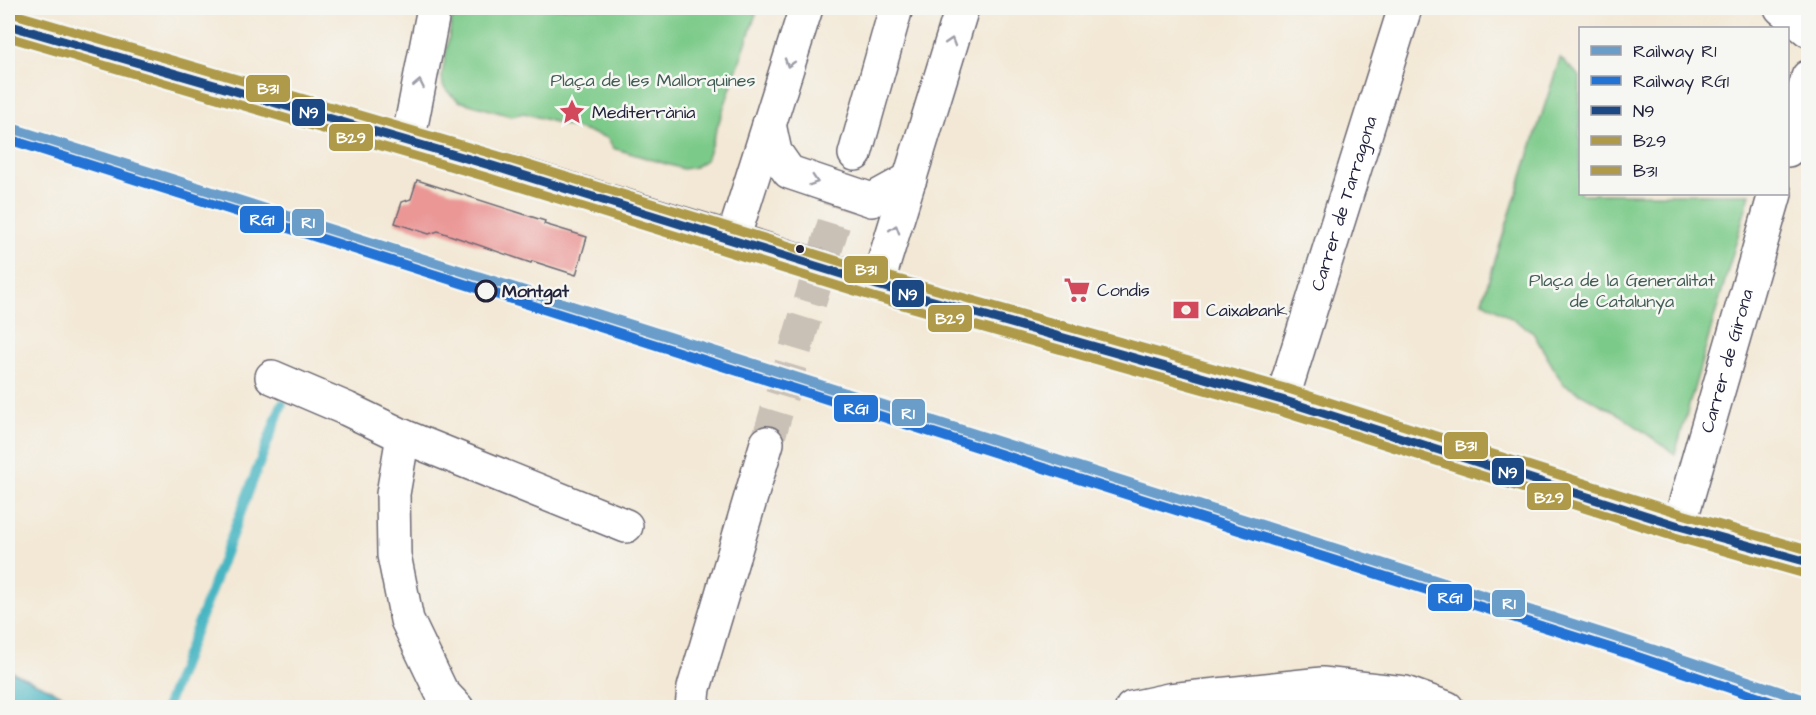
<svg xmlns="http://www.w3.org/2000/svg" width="1816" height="715" viewBox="0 0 1816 715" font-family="'Architects Daughter',sans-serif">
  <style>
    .green { fill: #7cca89; stroke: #4f7662; stroke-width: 1.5 }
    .water { fill: #47b5c2; stroke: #346c7e; stroke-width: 1.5 }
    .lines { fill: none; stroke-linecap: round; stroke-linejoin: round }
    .stream { stroke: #47b5c2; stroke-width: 10 }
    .building { fill: #ea9796 }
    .minor-tunnel { stroke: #c9c0b6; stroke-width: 33; stroke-dasharray: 33 16; stroke-linecap: butt }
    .minor-casing { stroke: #6b6771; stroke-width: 36 }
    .major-casing { stroke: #6b6771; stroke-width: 36 }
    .minor { stroke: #fff; stroke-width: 33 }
    .major { stroke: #f3c26a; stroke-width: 33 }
    .bus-1-casing { stroke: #f6f6f2; stroke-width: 14 }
    .bus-2-casing { stroke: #f6f6f2; stroke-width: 14 }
    .bus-3-casing { stroke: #f6f6f2; stroke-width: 14 }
    .bus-1 { stroke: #1c4883; stroke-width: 9 }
    .bus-2 { stroke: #ae9a48; stroke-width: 9 }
    .bus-3 { stroke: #ae9a48; stroke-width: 9 }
    .rail-1-casing { stroke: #f6f6f2; stroke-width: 15 }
    .rail-2-casing { stroke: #f6f6f2; stroke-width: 15 }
    .rail-1 { stroke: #6b9dc9; stroke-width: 10 }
    .rail-2 { stroke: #2373d5; stroke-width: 10 }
    .oneway { stroke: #9c9ca7 }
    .bus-dot { fill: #22223b; stroke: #f6f6f2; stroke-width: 2 }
    .stop-dot { fill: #f6f6f2; stroke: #22223b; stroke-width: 3 }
    .labels { text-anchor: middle; stroke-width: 5; stroke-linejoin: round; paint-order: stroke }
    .park-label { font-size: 18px; fill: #425d56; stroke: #f6f6f2 }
    .poi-label { font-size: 18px; fill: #22223b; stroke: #f6f6f2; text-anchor: start }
    .street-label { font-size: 18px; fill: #22223b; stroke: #f6f6f2 }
    .stop-label { font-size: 18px; font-weight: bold; fill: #22223b; stroke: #f6f6f2; text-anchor: start }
    .line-badge { stroke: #f6f6f2; stroke-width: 2 }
    .badge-label { font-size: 16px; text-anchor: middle; font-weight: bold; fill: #fff }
  </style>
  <rect width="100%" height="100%" fill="#f6f6f2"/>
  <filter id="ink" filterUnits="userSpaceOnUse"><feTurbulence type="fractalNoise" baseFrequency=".0167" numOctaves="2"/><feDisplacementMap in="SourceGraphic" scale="12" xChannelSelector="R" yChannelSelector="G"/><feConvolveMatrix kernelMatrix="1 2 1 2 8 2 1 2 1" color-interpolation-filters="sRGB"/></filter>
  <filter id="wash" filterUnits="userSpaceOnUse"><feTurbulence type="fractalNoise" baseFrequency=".008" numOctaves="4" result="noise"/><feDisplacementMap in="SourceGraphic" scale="24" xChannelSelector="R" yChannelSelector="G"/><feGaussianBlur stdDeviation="1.35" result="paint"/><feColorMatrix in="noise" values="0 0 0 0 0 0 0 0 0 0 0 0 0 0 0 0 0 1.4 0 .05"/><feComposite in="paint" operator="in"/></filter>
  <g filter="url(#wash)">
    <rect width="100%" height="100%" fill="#f3e8d5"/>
    <path class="green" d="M 454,8 L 758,8 L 706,160 L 695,167 L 683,169 L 613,148 L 608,138 L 524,113 L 511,116 L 459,101 L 449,93 L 443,86 L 442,75 Z
      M 1560,58 L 1580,76 L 1580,194 L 1750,194 L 1675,454 L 1620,415 L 1563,384 L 1532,331 L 1482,301 Z"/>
    <path class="water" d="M 8,670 L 88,707 L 8,707 Z"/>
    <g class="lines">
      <path class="stream" d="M 166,708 L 282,404"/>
    </g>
    <g id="blocks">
      <path class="building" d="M 417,180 L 545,221 L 544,224 L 587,237 L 576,275 L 532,261 L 531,263 L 438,231 L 429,234 L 395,223 L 402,202 L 411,199 Z"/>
    </g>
  </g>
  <g filter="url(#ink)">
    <use href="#blocks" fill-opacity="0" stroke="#6b6771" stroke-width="1.5"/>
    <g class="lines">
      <path class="minor-tunnel" d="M 767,443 L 855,154"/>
      <g class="minor-casing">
        <g id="minor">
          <path d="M 1781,8 L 1808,30"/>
          <path d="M 769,124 L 775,152 L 789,172 L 872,200 L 910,179"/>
          <path d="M 408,141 L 434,8"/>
          <path d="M 1788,150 L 1808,77"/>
          <path d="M 855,154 L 896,8"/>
          <path d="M 733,239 L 806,8"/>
          <path d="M 877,285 L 962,8"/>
          <path d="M 272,377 L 347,409 L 403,436 L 626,526"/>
          <path id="s1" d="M 1282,400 L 1405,8"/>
          <path d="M 403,436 L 393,494 L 394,555 L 407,620 L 441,691 L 457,708"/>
          <path id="s2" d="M 1679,526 L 1775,194"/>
          <path d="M 692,708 L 694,688 L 767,443"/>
          <path d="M 1132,708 L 1169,700 L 1322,684 L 1405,693 L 1447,708"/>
        </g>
      </g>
      <g class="major-casing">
        <path id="major" d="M 8,25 L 493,166 L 733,239 L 877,285 L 1282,400 L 1679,526 L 1808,562"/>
      </g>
      <use href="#minor" class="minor"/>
      <use href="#major" class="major"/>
      <g class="bus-1-casing">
        <path id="bus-1" d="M 8,25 L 493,166 L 877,285 L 1282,400 L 1679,526 L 1808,562"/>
      </g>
      <g class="bus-2-casing">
        <path id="bus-2" d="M 8,37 L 490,178 L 874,297 L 1279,411 L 1675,537 L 1805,574"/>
      </g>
      <g class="bus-3-casing">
        <path id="bus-3" d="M 11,13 L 496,155 L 880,274 L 1285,388 L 1682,514 L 1808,550"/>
      </g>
      <use href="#bus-1" class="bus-1"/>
      <use href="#bus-2" class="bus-2"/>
      <use href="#bus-3" class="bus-3"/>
      <g class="rail-1-casing">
        <path id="rail-1" d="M 8,127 L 1630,642 L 1808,701"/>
      </g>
      <g class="rail-2-casing">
        <path id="rail-2" d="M 8,139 L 1626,653 L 1789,708"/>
      </g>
      <use href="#rail-1" class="rail-1"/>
      <use href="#rail-2" class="rail-2"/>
    </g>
    <defs><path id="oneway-chevron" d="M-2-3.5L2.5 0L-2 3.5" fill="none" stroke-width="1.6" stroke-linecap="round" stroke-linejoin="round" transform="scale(1.5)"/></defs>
    <g class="oneway">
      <use href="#oneway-chevron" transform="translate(951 42) rotate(-73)"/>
      <use href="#oneway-chevron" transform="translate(789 63) rotate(108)"/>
      <use href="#oneway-chevron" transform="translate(419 84) rotate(-79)"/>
      <use href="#oneway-chevron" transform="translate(814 181) rotate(18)"/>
      <use href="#oneway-chevron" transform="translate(895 229) rotate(-73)"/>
    </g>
  </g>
  <defs>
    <g id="sight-bare" transform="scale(2.07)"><path d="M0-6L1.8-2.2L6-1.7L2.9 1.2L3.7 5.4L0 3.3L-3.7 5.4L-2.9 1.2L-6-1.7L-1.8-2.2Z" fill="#d1495b" stroke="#f6f6f2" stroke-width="2.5" paint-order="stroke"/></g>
    <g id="supermarket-bare" transform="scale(2.07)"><path d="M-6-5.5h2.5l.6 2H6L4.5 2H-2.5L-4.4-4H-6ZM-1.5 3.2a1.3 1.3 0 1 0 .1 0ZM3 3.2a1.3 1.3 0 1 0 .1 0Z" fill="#d1495b" stroke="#f6f6f2" stroke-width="2.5" paint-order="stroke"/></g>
    <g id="bank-bare" transform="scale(2.07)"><path d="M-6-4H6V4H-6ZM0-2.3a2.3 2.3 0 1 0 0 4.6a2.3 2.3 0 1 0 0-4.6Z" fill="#d1495b" stroke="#f6f6f2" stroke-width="2.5" paint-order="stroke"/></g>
  </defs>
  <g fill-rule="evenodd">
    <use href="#sight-bare" x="572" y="112"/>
    <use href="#supermarket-bare" x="1077" y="290"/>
    <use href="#bank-bare" x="1186" y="310"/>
  </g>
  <circle class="bus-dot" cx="800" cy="249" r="5"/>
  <circle class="stop-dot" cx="486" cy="291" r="10"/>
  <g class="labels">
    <g class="park-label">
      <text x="653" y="86">Plaça de les Mallorquines</text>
      <text x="1622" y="286">Plaça de la Generalitat<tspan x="1622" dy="21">de Catalunya</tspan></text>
    </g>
    <g class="poi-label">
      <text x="592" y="118">Mediterrània</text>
      <text x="1097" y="296">Condis</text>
      <text x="1206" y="316">Caixabank</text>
    </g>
    <g class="street-label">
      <text dy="6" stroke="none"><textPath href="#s1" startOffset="206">Carrer de Tarragona</textPath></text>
      <text dy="6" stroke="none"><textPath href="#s2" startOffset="172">Carrer de Girona</textPath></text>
    </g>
    <g class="stop-label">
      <text x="502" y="297">Montgat</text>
    </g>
  </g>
  <g class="line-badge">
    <rect x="245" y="74" width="46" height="29" rx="6" fill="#ae9a48"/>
    <rect x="291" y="98" width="35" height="29" rx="6" fill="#1c4883"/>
    <rect x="328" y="123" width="46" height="29" rx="6" fill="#ae9a48"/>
    <rect x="239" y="205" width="46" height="29" rx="6" fill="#2373d5"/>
    <rect x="291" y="208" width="34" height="29" rx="6" fill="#6b9dc9"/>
    <rect x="843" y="255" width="46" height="29" rx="6" fill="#ae9a48"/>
    <rect x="891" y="279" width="34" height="29" rx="6" fill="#1c4883"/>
    <rect x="927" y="304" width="46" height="29" rx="6" fill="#ae9a48"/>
    <rect x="833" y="394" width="46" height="29" rx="6" fill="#2373d5"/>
    <rect x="891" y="398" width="35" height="29" rx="6" fill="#6b9dc9"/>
    <rect x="1443" y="431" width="46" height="29" rx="6" fill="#ae9a48"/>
    <rect x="1491" y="457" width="34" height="29" rx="6" fill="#1c4883"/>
    <rect x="1526" y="482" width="46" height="29" rx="6" fill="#ae9a48"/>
    <rect x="1427" y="583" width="46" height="29" rx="6" fill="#2373d5"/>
    <rect x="1491" y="589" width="35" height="29" rx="6" fill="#6b9dc9"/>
  </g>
  <g class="badge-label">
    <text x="268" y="94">B31</text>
    <text x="309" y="118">N9</text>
    <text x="351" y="143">B29</text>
    <text x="262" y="225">RG1</text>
    <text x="308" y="228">R1</text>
    <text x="866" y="275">B31</text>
    <text x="908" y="300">N9</text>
    <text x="950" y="324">B29</text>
    <text x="856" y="414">RG1</text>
    <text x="908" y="419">R1</text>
    <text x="1466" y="451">B31</text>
    <text x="1508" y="478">N9</text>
    <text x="1549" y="503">B29</text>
    <text x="1450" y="603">RG1</text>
    <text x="1509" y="609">R1</text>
  </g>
  <rect width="1816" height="715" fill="none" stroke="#f6f6f2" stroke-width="30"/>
  <rect x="1579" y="27" width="210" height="168" fill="#f6f6f2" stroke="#a1a1a9" stroke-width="1.5"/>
  <rect x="1591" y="46" width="30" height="9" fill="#6b9dc9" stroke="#a1a1a9" stroke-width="1.5"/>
  <text x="1633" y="57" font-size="18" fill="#22223b">Railway R1</text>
  <rect x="1591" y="76" width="30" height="9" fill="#2373d5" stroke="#a1a1a9" stroke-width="1.5"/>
  <text x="1633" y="87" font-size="18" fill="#22223b">Railway RG1</text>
  <rect x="1591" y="106" width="30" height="9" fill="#1c4883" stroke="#a1a1a9" stroke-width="1.5"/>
  <text x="1633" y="117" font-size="18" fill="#22223b">N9</text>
  <rect x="1591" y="136" width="30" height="9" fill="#ae9a48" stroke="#a1a1a9" stroke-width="1.5"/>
  <text x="1633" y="147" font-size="18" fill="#22223b">B29</text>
  <rect x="1591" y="166" width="30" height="9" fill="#ae9a48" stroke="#a1a1a9" stroke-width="1.5"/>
  <text x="1633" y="177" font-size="18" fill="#22223b">B31</text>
</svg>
